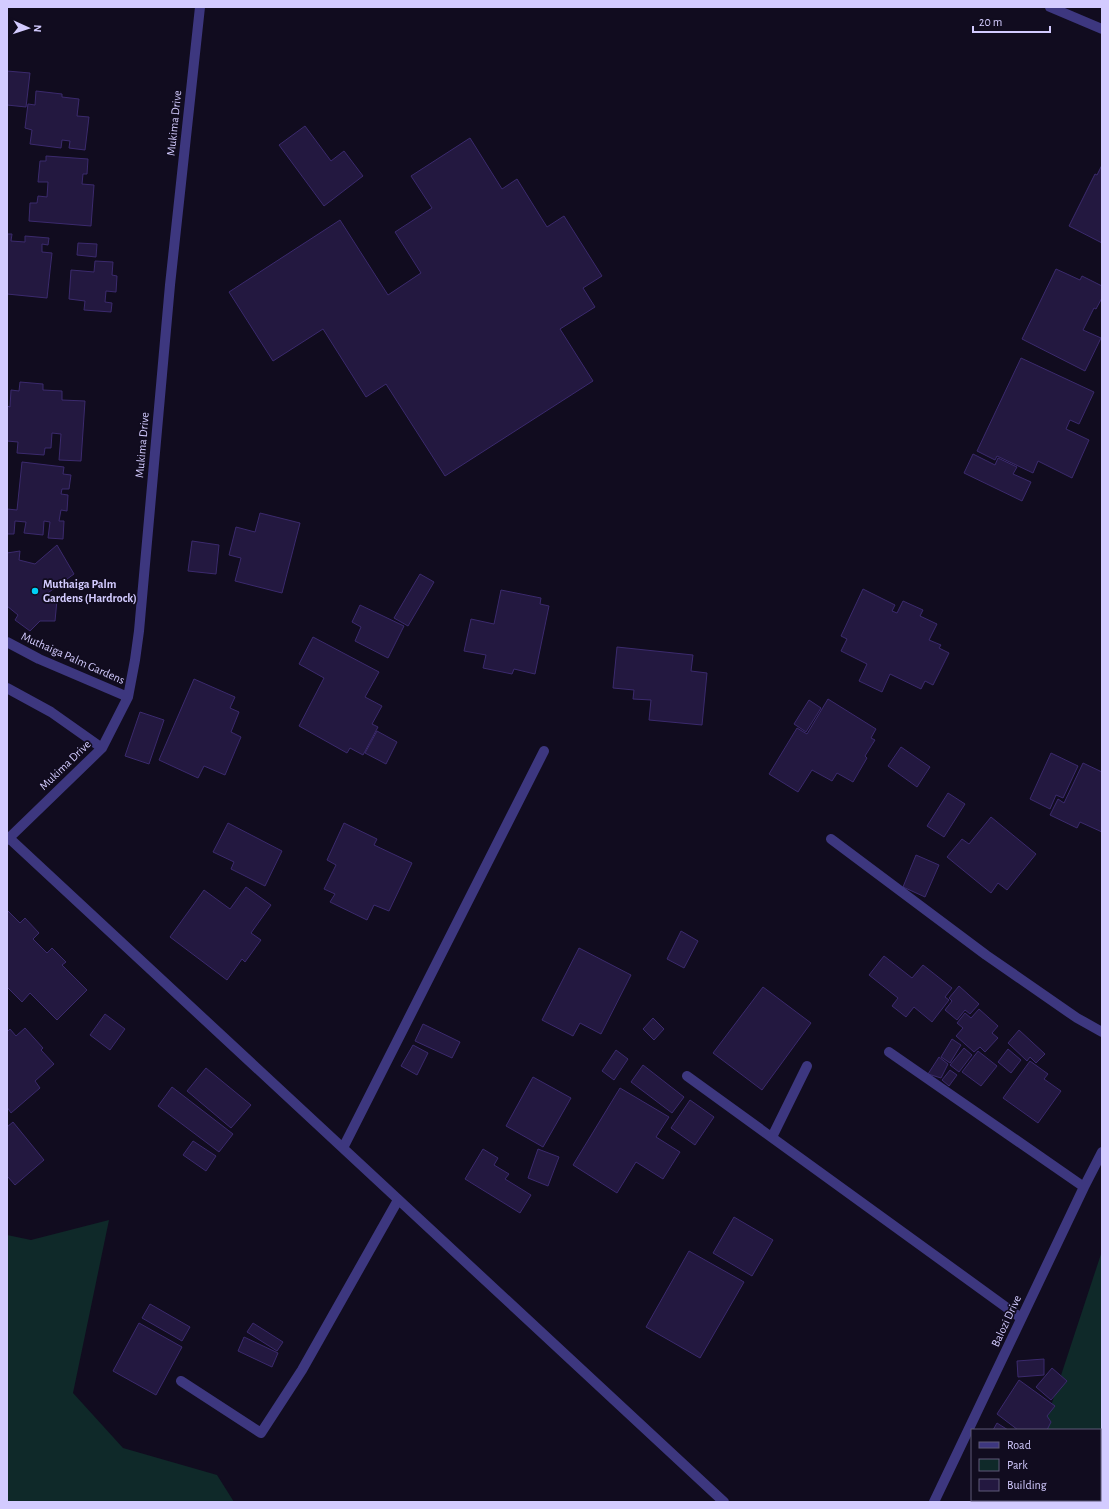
<svg xmlns="http://www.w3.org/2000/svg" width="1109" height="1509" viewBox="0 0 1109 1509" font-family="'Alegreya Sans',sans-serif">
  <style>
    .green { fill: #0f2929 }
    .building { fill: #231840; stroke: #3b2a6d }
    .lines { fill: none; stroke-linecap: round; stroke-linejoin: round }
    .street { stroke: #3d377f; stroke-width: 10 }
    .poi-dot { fill: #00d1f6; stroke: #110c1f; stroke-width: 1.5 }
    .labels { text-anchor: middle; stroke-width: 3.5; stroke-linejoin: round; paint-order: stroke }
    .street-label { font-size: 12px; fill: #d3cbff; stroke: #110c1f }
    .poi-label { font-size: 12px; font-weight: bold; fill: #d3cbff; stroke: #110c1f; text-anchor: start }
  </style>
  <rect width="100%" height="100%" fill="#110c1f"/>
  <path class="green" d="M 109,1220 L 73,1393 L 123,1448 L 217,1475 L 234,1502 L 7,1502 L 7,1235 L 31,1240 Z
    M 1102,1251 L 1102,1502 L 1020,1502 L 1021,1500 L 1100,1500 L 1100,1430 L 1043,1430 Z"/>
  <path class="building" d="M 7,71 L 30,73 L 26,107 L 7,105 Z
    M 36,91 L 62,94 L 62,97 L 79,99 L 77,116 L 89,117 L 85,150 L 69,148 L 70,141 L 62,140 L 61,148 L 30,144 L 32,130 L 25,128 L 28,104 L 35,105 Z
    M 305,126 L 331,161 L 344,151 L 363,176 L 324,206 L 279,145 Z
    M 470,138 L 502,189 L 517,179 L 547,227 L 564,216 L 602,276 L 583,288 L 595,307 L 560,329 L 593,381 L 445,476 L 386,384 L 366,397 L 323,329 L 273,361 L 229,292 L 340,220 L 388,295 L 421,273 L 395,232 L 432,208 L 411,176 Z
    M 46,156 L 88,159 L 87,174 L 83,174 L 82,184 L 94,185 L 91,226 L 29,221 L 30,203 L 37,203 L 38,196 L 47,197 L 48,182 L 38,182 L 40,161 L 46,161 Z
    M 1102,165 L 1102,243 L 1069,226 L 1095,174 L 1097,175 Z
    M 7,234 L 12,234 L 11,241 L 25,242 L 25,236 L 49,238 L 48,245 L 42,244 L 42,252 L 52,253 L 47,298 L 7,294 Z
    M 78,243 L 97,244 L 96,257 L 77,255 Z
    M 95,261 L 113,262 L 112,275 L 117,276 L 116,292 L 106,291 L 105,302 L 112,303 L 111,312 L 84,310 L 85,301 L 69,299 L 71,270 L 94,272 Z
    M 1056,269 L 1080,280 L 1082,276 L 1102,286 L 1102,298 L 1096,309 L 1094,308 L 1083,330 L 1101,338 L 1085,371 L 1022,339 Z
    M 1021,358 L 1094,392 L 1079,424 L 1070,420 L 1066,429 L 1089,440 L 1072,478 L 1038,461 L 1033,473 L 997,456 L 995,460 L 977,451 Z
    M 20,382 L 43,384 L 43,390 L 62,391 L 62,400 L 85,401 L 81,461 L 59,460 L 61,434 L 52,433 L 51,448 L 45,448 L 44,455 L 17,453 L 18,442 L 7,441 L 7,406 L 10,407 L 11,390 L 19,391 Z
    M 973,454 L 995,465 L 998,458 L 1017,467 L 1013,474 L 1031,482 L 1022,501 L 964,473 Z
    M 22,462 L 64,467 L 63,474 L 71,475 L 69,489 L 62,489 L 61,494 L 68,495 L 67,511 L 61,510 L 59,521 L 64,521 L 63,539 L 48,538 L 50,522 L 44,521 L 43,535 L 24,533 L 26,522 L 15,521 L 14,534 L 7,534 L 7,509 L 17,510 Z
    M 260,513 L 300,523 L 282,593 L 235,581 L 241,558 L 229,555 L 236,527 L 255,532 Z
    M 192,541 L 219,545 L 216,574 L 188,571 Z
    M 57,545 L 74,574 L 45,595 L 47,599 L 57,600 L 55,621 L 40,621 L 30,631 L 15,620 L 18,615 L 7,606 L 7,553 L 20,551 L 19,560 L 35,564 Z
    M 420,574 L 434,582 L 408,626 L 394,618 Z
    M 863,589 L 895,605 L 892,611 L 897,613 L 903,601 L 923,610 L 920,616 L 937,624 L 929,640 L 941,645 L 939,648 L 949,653 L 933,685 L 925,681 L 921,689 L 890,674 L 882,692 L 859,681 L 867,664 L 841,651 L 847,639 L 841,636 Z
    M 501,590 L 541,598 L 540,604 L 549,606 L 535,674 L 514,669 L 512,674 L 483,668 L 486,655 L 464,651 L 471,619 L 494,624 Z
    M 360,605 L 404,626 L 388,658 L 355,641 L 361,627 L 352,622 Z
    M 313,637 L 379,672 L 365,697 L 382,706 L 372,724 L 378,727 L 363,755 L 350,748 L 347,753 L 299,726 L 324,678 L 299,664 Z
    M 617,647 L 693,655 L 691,671 L 707,673 L 702,725 L 649,720 L 651,700 L 633,699 L 634,690 L 613,688 Z
    M 194,679 L 235,697 L 230,708 L 239,712 L 231,732 L 241,737 L 225,775 L 204,766 L 198,778 L 159,760 Z
    M 828,699 L 876,729 L 871,738 L 875,740 L 865,756 L 867,758 L 853,782 L 837,773 L 832,781 L 812,770 L 798,792 L 769,774 L 797,728 L 807,734 Z
    M 809,700 L 821,708 L 806,732 L 794,724 Z
    M 140,712 L 164,720 L 149,764 L 125,756 Z
    M 377,731 L 397,742 L 386,764 L 365,753 Z
    M 901,747 L 930,767 L 917,787 L 888,766 Z
    M 1051,753 L 1078,766 L 1063,798 L 1056,795 L 1050,809 L 1030,799 Z
    M 1083,763 L 1102,772 L 1102,832 L 1080,822 L 1077,828 L 1050,815 L 1058,799 L 1064,803 Z
    M 948,793 L 965,804 L 944,837 L 927,826 Z
    M 991,817 L 1036,854 L 1007,890 L 998,883 L 991,893 L 947,857 L 962,839 L 969,844 Z
    M 228,823 L 282,851 L 265,886 L 231,869 L 234,862 L 213,852 Z
    M 344,823 L 377,839 L 374,845 L 412,863 L 389,911 L 374,905 L 367,920 L 330,902 L 335,894 L 324,889 L 336,865 L 327,860 Z
    M 916,855 L 939,865 L 925,897 L 903,887 Z
    M 246,887 L 271,905 L 251,933 L 261,940 L 245,962 L 242,959 L 227,980 L 170,937 L 204,890 L 230,909 Z
    M 7,910 L 20,923 L 25,918 L 39,933 L 33,939 L 47,953 L 52,948 L 66,962 L 62,965 L 87,990 L 57,1020 L 30,993 L 22,1002 L 7,987 Z
    M 681,931 L 698,941 L 684,968 L 667,959 Z
    M 579,948 L 631,975 L 601,1034 L 580,1023 L 573,1036 L 542,1020 Z
    M 884,956 L 912,978 L 923,965 L 952,988 L 945,997 L 949,1000 L 932,1022 L 914,1007 L 906,1017 L 892,1006 L 898,998 L 869,975 Z
    M 959,986 L 979,1004 L 970,1014 L 965,1010 L 957,1020 L 945,1010 L 952,1001 L 949,998 Z
    M 763,987 L 811,1023 L 762,1090 L 713,1053 Z
    M 979,1009 L 998,1026 L 992,1033 L 998,1038 L 985,1052 L 980,1047 L 974,1052 L 956,1036 L 963,1028 L 957,1023 L 965,1013 L 971,1018 Z
    M 105,1014 L 125,1029 L 110,1050 L 90,1035 Z
    M 653,1018 L 664,1029 L 654,1040 L 643,1029 Z
    M 423,1024 L 460,1042 L 452,1058 L 415,1041 Z
    M 25,1028 L 43,1048 L 41,1050 L 54,1064 L 35,1081 L 40,1088 L 11,1113 L 7,1107 L 7,1032 L 10,1029 L 16,1036 Z
    M 1019,1030 L 1045,1054 L 1036,1063 L 1030,1057 L 1027,1061 L 1008,1043 Z
    M 952,1039 L 961,1045 L 950,1063 L 941,1057 Z
    M 413,1045 L 428,1053 L 417,1075 L 401,1066 Z
    M 964,1048 L 972,1055 L 959,1072 L 950,1065 Z
    M 1008,1049 L 1021,1060 L 1011,1073 L 998,1062 Z
    M 616,1050 L 628,1059 L 614,1080 L 602,1071 Z
    M 978,1051 L 997,1066 L 981,1086 L 962,1072 Z
    M 939,1057 L 948,1064 L 941,1078 L 928,1074 Z
    M 1030,1061 L 1048,1074 L 1044,1079 L 1061,1091 L 1038,1123 L 1003,1098 Z
    M 643,1065 L 684,1097 L 672,1113 L 631,1082 Z
    M 206,1068 L 251,1105 L 231,1128 L 187,1091 Z
    M 950,1070 L 957,1075 L 949,1086 L 942,1080 Z
    M 533,1077 L 571,1098 L 543,1147 L 506,1126 Z
    M 172,1087 L 233,1134 L 219,1152 L 158,1106 Z
    M 620,1088 L 669,1117 L 656,1137 L 680,1152 L 663,1179 L 636,1162 L 617,1193 L 573,1165 Z
    M 690,1100 L 714,1117 L 695,1145 L 671,1128 Z
    M 13,1122 L 44,1160 L 15,1185 L 7,1176 L 7,1127 Z
    M 193,1141 L 216,1156 L 206,1171 L 183,1155 Z
    M 483,1149 L 498,1158 L 494,1165 L 509,1174 L 505,1179 L 531,1195 L 520,1213 L 465,1179 Z
    M 538,1149 L 559,1157 L 548,1186 L 528,1178 Z
    M 734,1217 L 773,1240 L 752,1276 L 713,1253 Z
    M 689,1251 L 744,1282 L 700,1358 L 646,1327 Z
    M 150,1304 L 190,1327 L 182,1341 L 142,1318 Z
    M 139,1323 L 182,1347 L 156,1395 L 113,1371 Z
    M 253,1323 L 283,1342 L 277,1351 L 247,1332 Z
    M 244,1337 L 278,1353 L 272,1367 L 238,1351 Z
    M 1044,1359 L 1044,1375 L 1018,1377 L 1017,1361 Z
    M 1052,1368 L 1067,1381 L 1051,1400 L 1036,1387 Z
    M 1019,1380 L 1055,1406 L 1047,1416 L 1051,1422 L 1047,1430 L 1018,1430 L 997,1414 Z
    M 997,1423 L 1008,1430 L 993,1430 Z
    M 1011,1500 L 1040,1500 L 1042,1502 L 1009,1502 Z"/>
  <g class="lines">
    <path class="street" d="M 1050,7 L 1102,29
      M 7,642 L 39,659 L 128,697
      M 7,688 L 51,712 L 102,748
      M 9,838 L 724,1502
      M 831,839 L 986,955 L 1077,1018 L 1102,1032
      M 7,840 L 102,748 L 128,697 L 135,660 L 139,631 L 170,285 L 200,7
      M 889,1052 L 1084,1187
      M 687,1076 L 1021,1318
      M 772,1137 L 807,1066
      M 343,1148 L 544,751
      M 181,1381 L 261,1433 L 302,1370 L 398,1200
      M 934,1502 L 1084,1187 L 1102,1152"/>
  </g>
  <circle class="poi-dot" cx="35" cy="591" r="4"/>
  <g class="labels">
    <g class="street-label">
      <text transform="translate(174 123) rotate(-84)" y="4">Mukima Drive</text>
      <text transform="translate(142 445) rotate(-85)" y="4">Mukima Drive</text>
      <text transform="translate(73 658) rotate(24)" y="4">Muthaiga Palm Gardens</text>
      <text transform="translate(65 765) rotate(-44)" y="4">Mukima Drive</text>
      <text transform="translate(1006 1321) rotate(-65)" y="4">Balozi Drive</text>
    </g>
    <g class="poi-label">
      <text x="43" y="588">Muthaiga Palm<tspan x="43" dy="14">Gardens (Hardrock)</tspan></text>
    </g>
  </g>
  <rect width="1109" height="1509" fill="none" stroke="#d3cbff" stroke-width="16"/>
  <rect x="971" y="1429" width="130" height="72" fill="#110c1f" stroke="#5f5879"/>
  <rect x="979" y="1442" width="20" height="6" fill="#3d377f" stroke="#5f5879"/>
  <text x="1007" y="1449" font-size="12" fill="#d3cbff">Road</text>
  <rect x="979" y="1459" width="20" height="12" fill="#0f2929" stroke="#5f5879"/>
  <text x="1007" y="1469" font-size="12" fill="#d3cbff">Park</text>
  <rect x="979" y="1479" width="20" height="12" fill="#231840" stroke="#5f5879"/>
  <text x="1007" y="1489" font-size="12" fill="#d3cbff">Building</text>
  <g transform="translate(28 28) rotate(93)" stroke="#110c1f" stroke-width="3" paint-order="stroke">
  <path d="M0-3L7 15L0 10L-7 15Z" fill="#d3cbff"/>
  <text y="-6" font-size="11" font-weight="bold" text-anchor="middle" fill="#d3cbff">N</text>
  </g>
  <path d="M973 26v6h77v-6" fill="none" stroke="#d3cbff" stroke-width="2"/>
  <text x="979" y="26" font-size="12" fill="#d3cbff" stroke="#110c1f" stroke-width="3" paint-order="stroke">20 m</text>
</svg>
